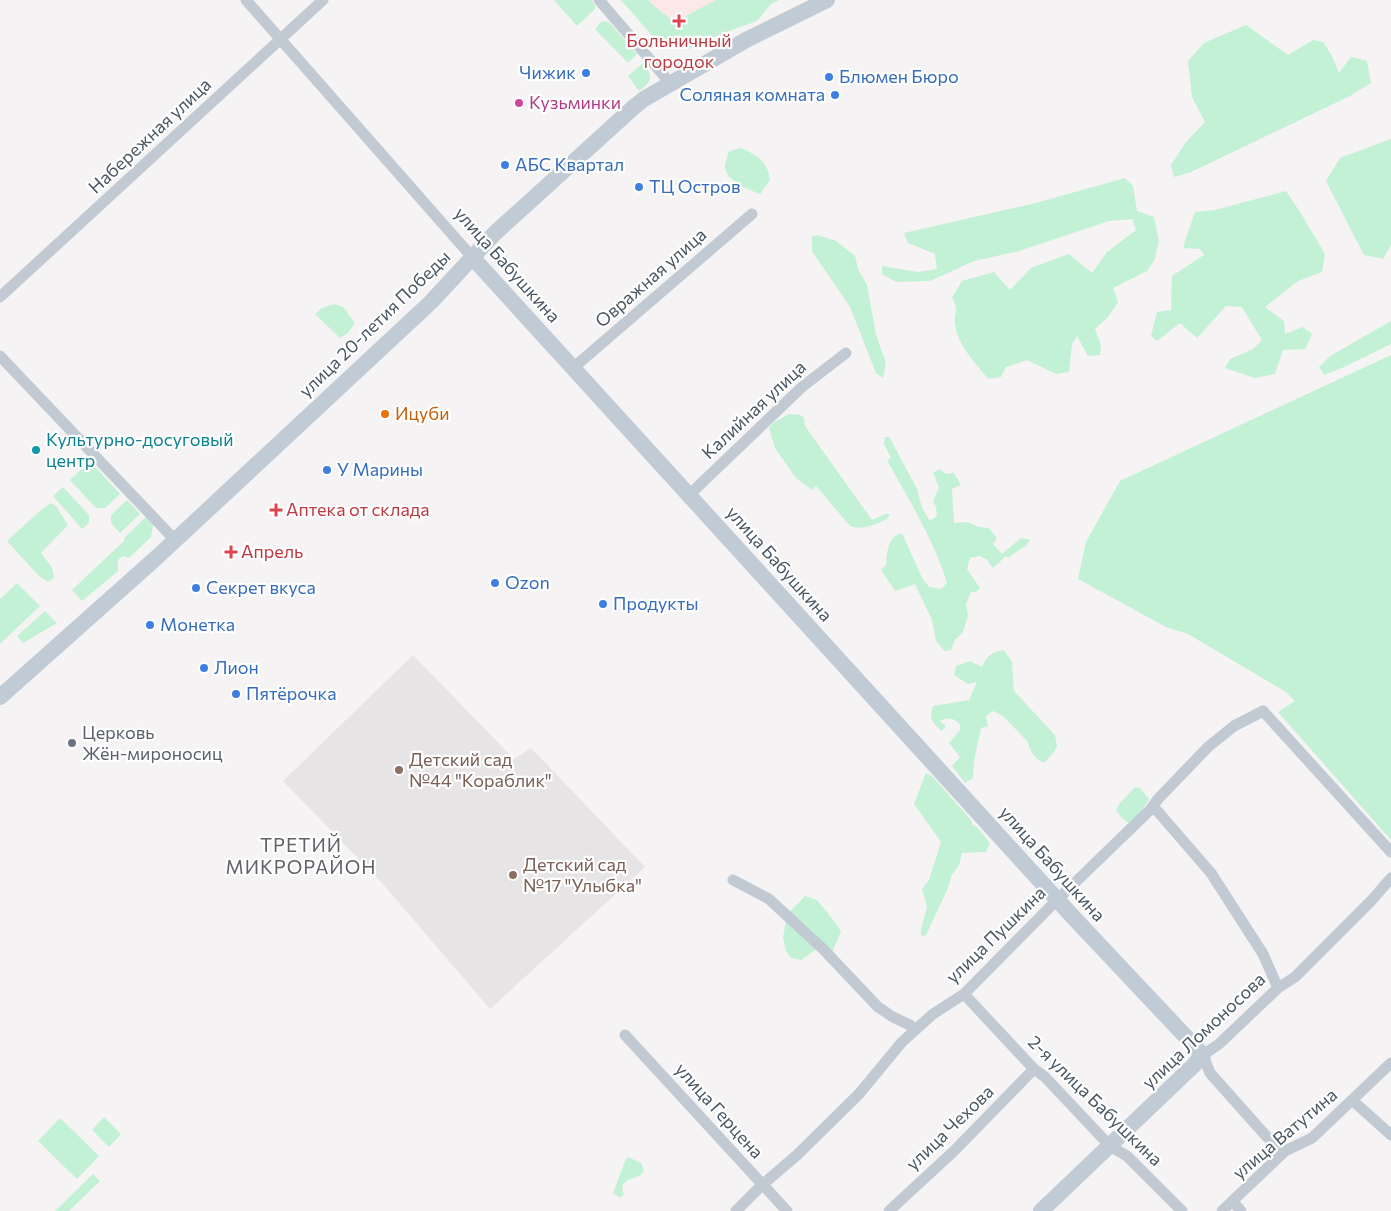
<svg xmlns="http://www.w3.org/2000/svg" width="1391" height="1211" viewBox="0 0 1391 1211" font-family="Commissioner,sans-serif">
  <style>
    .education { fill: #e6e4e5 }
    .medical { fill: #fce8e6 }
    .green { fill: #c3f1d5 }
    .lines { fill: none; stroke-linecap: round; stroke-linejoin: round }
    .street { stroke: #c1cad2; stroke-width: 11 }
    .secondary { stroke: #c1cbd6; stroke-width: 16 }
    .health-dot { fill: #e0444e; stroke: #fff; stroke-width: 2 }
    .shop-dot { fill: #3f7fe0; stroke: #fff; stroke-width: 2 }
    .hotel-dot { fill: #d1479c; stroke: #fff; stroke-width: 2 }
    .food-dot { fill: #e8710a; stroke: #fff; stroke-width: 2 }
    .culture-dot { fill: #0f9aa8; stroke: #fff; stroke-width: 2 }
    .worship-dot { fill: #6b7280; stroke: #fff; stroke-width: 2 }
    .education-dot { fill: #8d6e63; stroke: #fff; stroke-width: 2 }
    .labels { text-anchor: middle; stroke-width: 4.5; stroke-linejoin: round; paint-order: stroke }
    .health-label { font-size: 18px; fill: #be3a42; stroke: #fff; text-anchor: start }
    .shop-label { font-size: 18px; fill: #366cbe; stroke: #fff; text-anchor: start }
    .hotel-label { font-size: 18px; fill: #b23c85; stroke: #fff; text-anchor: start }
    .street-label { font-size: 18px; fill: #4a5661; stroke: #fff }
    .food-label { font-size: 18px; fill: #c56008; stroke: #fff; text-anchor: start }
    .culture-label { font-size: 18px; fill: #0d838f; stroke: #fff; text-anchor: start }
    .worship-label { font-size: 18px; fill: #5b616d; stroke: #fff; text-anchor: start }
    .education-label { font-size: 18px; fill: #785e54; stroke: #fff; text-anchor: start }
    .neighbourhood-label { font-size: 19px; letter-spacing: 1px; fill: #5f6368; stroke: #fff }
  </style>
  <rect width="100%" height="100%" fill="#f5f3f3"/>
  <path class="education" d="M 413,655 L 514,759 L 531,748 L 645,867 L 490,1009 L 382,883 L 283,781 Z"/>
  <path class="medical" d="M 630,0 L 749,0 L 667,42 Z"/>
  <path class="green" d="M 554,0 L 591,0 L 595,5 L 595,9 L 577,26 Z
    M 621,0 L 648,0 L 661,12 L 676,21 L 716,0 L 779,0 L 771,4 L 757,21 L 718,35 L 687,50 L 685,43 L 678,42 L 662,47 Z
    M 602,21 L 609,22 L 637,54 L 629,62 L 627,62 L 595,29 Z
    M 1246,25 L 1288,55 L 1313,40 L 1323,42 L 1332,56 L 1339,73 L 1351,57 L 1367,61 L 1371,83 L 1350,96 L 1191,172 L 1174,177 L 1171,165 L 1186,142 L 1205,122 L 1192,97 L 1188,61 L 1204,43 Z
    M 643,63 C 654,77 652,81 639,91 L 628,76 Z
    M 1391,139 L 1391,245 L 1383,259 L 1364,255 L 1326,181 L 1340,158 Z
    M 741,148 C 758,156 767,160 770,180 L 760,194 C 748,189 727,182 725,167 C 725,162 728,156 729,151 Z
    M 1125,178 L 1133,186 L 1137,211 L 1154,217 L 1159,242 L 1154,261 L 1147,271 L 1113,288 L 1118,302 L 1108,317 L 1095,329 L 1101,345 L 1100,355 L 1088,356 L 1077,336 L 1072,344 L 1069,372 L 1056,374 L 1027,360 L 1006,367 L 1001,377 L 988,379 C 975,362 958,346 955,324 C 953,312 960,312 952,298 L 962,281 L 994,272 L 1010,290 L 1031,268 L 1069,254 L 1092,273 L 1107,252 L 1136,230 L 1132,219 L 1109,221 L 1019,251 L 974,261 L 930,281 L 896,282 L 882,274 L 882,266 L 918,272 L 937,269 L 935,254 L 908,243 L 904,233 L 1036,203 Z
    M 1286,191 L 1300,212 L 1325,254 L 1322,272 L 1298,281 L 1265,307 L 1284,321 L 1285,334 L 1303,327 L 1312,334 L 1305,349 L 1283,350 L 1275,374 L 1255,378 L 1225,368 L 1230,359 L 1253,349 L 1262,340 L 1242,307 L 1226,306 L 1197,338 L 1180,323 L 1157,341 L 1151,336 L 1157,312 L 1171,310 L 1172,276 L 1204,255 L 1200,249 L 1184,248 L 1184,244 L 1195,212 L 1215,210 Z
    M 818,235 L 836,241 L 855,256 L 858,269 L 867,285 L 876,335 L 886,363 L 883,378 L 876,373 L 850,307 L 812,251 L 812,236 Z
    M 334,304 L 343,307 L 355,323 L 348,333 L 340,338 L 315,314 L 322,308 Z
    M 1391,321 L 1391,344 L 1344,367 L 1324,375 L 1319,367 L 1330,356 Z
    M 1391,355 L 1391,840 L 1278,712 L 1295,701 L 1286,692 L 1188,634 L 1166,627 L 1078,579 L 1086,542 L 1120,481 Z
    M 789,414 L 800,415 L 804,418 L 805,426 L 872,520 L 885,514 L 890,514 L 887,519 C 875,524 863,531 850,526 L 816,486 L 812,490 L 796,478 L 775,448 L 769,428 L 773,423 Z
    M 885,437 L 889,437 L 892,442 L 917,489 L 922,508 L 930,521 L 937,516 L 936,507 L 933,502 L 939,487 L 933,473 L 939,469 L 946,474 L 954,473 L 961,485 L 952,489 L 954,523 L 967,522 L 979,527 L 989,528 L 997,538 L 993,544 L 1002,554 L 1021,538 L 1030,540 C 1027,547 1015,552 1008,558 L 1006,556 L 993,568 L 987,560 L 980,556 L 970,558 L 967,569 L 980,588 L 976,592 L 971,592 L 966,604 L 968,616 L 963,632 L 955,640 L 951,650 L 944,651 L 936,641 L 932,620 L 915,584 L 895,591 L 881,570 L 886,565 C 887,552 888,536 902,533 L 922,578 L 929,587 L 941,589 L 947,583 C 934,540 909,500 887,460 L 891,458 L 884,444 Z
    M 90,461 L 120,494 L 105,508 L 96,508 L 70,480 Z
    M 63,487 L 89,515 L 89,523 L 82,529 L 53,496 Z
    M 127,500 L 140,514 L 120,533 L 111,523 L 111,515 Z
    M 51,503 L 56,506 L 68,525 L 41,553 C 48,563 53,565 54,578 L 48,582 L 39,576 L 7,541 L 42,509 Z
    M 146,517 L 153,525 L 151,537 L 129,558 L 123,556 L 118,560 L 118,571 L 82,601 L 72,590 L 125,540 L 124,538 Z
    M 17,583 L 40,606 L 0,644 L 0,599 Z
    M 45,611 L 57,623 L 23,643 L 17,636 Z
    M 1004,650 L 1012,662 L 1014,691 L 1055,735 L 1057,746 L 1054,752 L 1044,763 C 1036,760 1029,751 1028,742 L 1003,716 L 993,711 L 986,716 L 988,726 L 981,728 L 974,761 L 973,778 L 965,783 L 952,766 L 960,757 L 949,743 L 960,730 L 960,724 C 953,718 948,717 940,721 L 946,726 L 942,731 C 932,722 929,720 933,706 L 969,700 L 977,682 L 968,684 L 954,675 L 956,666 L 970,661 L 982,667 C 987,656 991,652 1004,650 Z
    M 926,773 L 932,776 L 972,821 L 972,825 L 977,827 L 990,843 L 986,852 L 962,853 L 959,865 L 952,875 L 947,890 L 926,935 L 921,936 L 921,929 L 927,907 L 922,889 L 929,880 L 941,842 L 914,804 Z
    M 1135,787 L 1140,788 L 1149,799 L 1138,816 L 1130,824 L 1121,817 L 1116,810 L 1120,803 Z
    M 805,896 L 817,900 L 838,926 L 841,932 L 832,952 L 815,950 L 801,960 L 791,958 L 786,951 L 783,938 L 787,915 Z
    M 104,1117 L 121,1134 L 109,1147 L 92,1130 Z
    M 60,1118 L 99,1156 L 77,1179 L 38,1141 Z
    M 628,1157 L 641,1163 L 644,1170 L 641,1175 L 628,1180 L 623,1184 L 622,1190 L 624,1194 L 620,1198 L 613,1193 L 625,1161 Z
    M 93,1174 L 100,1181 L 69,1211 L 55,1211 Z"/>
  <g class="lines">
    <path class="street" d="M 246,0 L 472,257
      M 599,0 L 671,84
      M 0,297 L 323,0
      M 0,356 L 175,540
      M 573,368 L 752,214
      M 689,495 L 802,387 L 846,353
      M 1153,806 L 1211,873 L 1263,954 L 1278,988
      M 733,880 L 769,899 L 823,949 L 878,1007 L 893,1017 L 910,1025
      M 964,994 L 1034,1069 L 1045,1077 L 1110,1146 L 1127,1156 L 1182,1211
      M 625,1035 L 787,1211
      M 1352,1100 L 1391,1135
      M 1285,1151 L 1267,1137 L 1210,1073 L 1203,1055 L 1219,1044 L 1278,988 L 1295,977 L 1371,901 L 1391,878
      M 1232,1201 L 1241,1211
      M 736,1211 L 762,1185 L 797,1155 L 859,1094 L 902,1042 L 933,1014 L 964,994 L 1057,900 L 1150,810 L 1158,799 L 1208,747 L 1234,726 L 1263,711 L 1391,852
      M 889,1211 L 954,1151 L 1034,1069
      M 1222,1211 L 1285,1151 L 1312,1138 L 1391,1063"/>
    <path class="secondary" d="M 472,257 L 1074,918 L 1203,1055 L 1193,1066 L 1041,1211
      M 0,697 L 155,559 L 431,302 L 495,233 L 634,107 L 644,99 L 746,40 L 827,0"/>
  </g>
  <g class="health-dot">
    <path d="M676.5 13.5h5v5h5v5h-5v5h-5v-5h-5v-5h5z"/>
    <path d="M273.5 502.5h5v5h5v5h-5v5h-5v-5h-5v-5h5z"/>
    <path d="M228.5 544.5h5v5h5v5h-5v5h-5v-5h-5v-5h5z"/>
  </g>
  <g class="shop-dot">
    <circle cx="586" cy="73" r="5"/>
    <circle cx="829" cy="77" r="5"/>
    <circle cx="835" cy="95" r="5"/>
    <circle cx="505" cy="165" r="5"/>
    <circle cx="639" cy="187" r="5"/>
    <circle cx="327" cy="470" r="5"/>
    <circle cx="495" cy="583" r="5"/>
    <circle cx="196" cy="588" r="5"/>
    <circle cx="603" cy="604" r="5"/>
    <circle cx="150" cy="625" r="5"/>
    <circle cx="204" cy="668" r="5"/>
    <circle cx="236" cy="694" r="5"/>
  </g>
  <circle class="hotel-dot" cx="519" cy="103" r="5"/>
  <circle class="food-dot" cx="385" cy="414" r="5"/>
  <circle class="culture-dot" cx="36" cy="450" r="5"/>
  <circle class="worship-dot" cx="72" cy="743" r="5"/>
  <g class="education-dot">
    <circle cx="399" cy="770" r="5"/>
    <circle cx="513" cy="875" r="5"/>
  </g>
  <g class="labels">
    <g class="health-label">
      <text x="679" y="47" text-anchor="middle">Больничный<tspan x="679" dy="21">городок</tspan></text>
      <text x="286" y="516">Аптека от склада</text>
      <text x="241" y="558">Апрель</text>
    </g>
    <g class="shop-label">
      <text x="576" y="79" text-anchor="end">Чижик</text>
      <text x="839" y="83">Блюмен Бюро</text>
      <text x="825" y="101" text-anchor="end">Соляная комната</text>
      <text x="515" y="171">АБС Квартал</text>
      <text x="649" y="193">ТЦ Остров</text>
      <text x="337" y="476">У Марины</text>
      <text x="505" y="589">Ozon</text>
      <text x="206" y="594">Секрет вкуса</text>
      <text x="613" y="610">Продукты</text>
      <text x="160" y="631">Монетка</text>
      <text x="214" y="674">Лион</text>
      <text x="246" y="700">Пятёрочка</text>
    </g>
    <g class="hotel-label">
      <text x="529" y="109">Кузьминки</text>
    </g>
    <g class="street-label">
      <text transform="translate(150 136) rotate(-43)" y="6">Набережная улица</text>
      <text transform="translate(507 265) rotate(48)" y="6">улица Бабушкина</text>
      <text transform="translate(651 278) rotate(-41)" y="6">Овражная улица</text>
      <text transform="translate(375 324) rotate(-44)" y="6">улица 20-летия Победы</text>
      <text transform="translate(754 410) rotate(-43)" y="6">Калийная улица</text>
      <text transform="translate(779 564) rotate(48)" y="6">улица Бабушкина</text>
      <text transform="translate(1052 864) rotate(48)" y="6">улица Бабушкина</text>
      <text transform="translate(996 935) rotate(-44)" y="6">улица Пушкина</text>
      <text transform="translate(1204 1031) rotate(-43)" y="6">улица Ломоносова</text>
      <text transform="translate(1095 1101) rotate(44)" y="6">2-я улица Бабушкина</text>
      <text transform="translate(719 1111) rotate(48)" y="6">улица Герцена</text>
      <text transform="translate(950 1128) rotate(-44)" y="6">улица Чехова</text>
      <text transform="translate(1285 1134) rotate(-40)" y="6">улица Ватутина</text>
    </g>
    <g class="food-label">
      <text x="395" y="420">Ицуби</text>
    </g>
    <g class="culture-label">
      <text x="46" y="446">Культурно-досуговый<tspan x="46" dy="21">центр</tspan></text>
    </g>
    <g class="worship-label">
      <text x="82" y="739">Церковь<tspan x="82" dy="21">Жён-мироносиц</tspan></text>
    </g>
    <g class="education-label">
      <text x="409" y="766">Детский сад<tspan x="409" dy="21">№44 "Кораблик"</tspan></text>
      <text x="523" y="871">Детский сад<tspan x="523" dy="21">№17 "Улыбка"</tspan></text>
    </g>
    <g class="neighbourhood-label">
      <text x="301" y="852">ТРЕТИЙ<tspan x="301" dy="22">МИКРОРАЙОН</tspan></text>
    </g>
  </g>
</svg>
